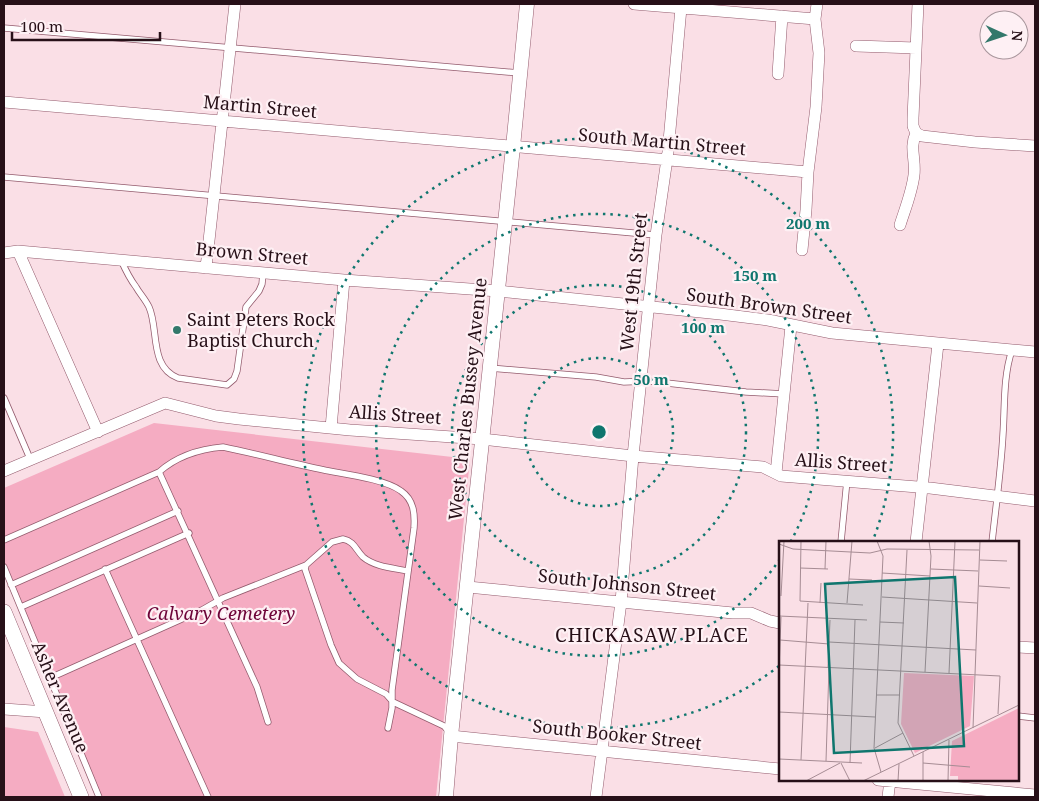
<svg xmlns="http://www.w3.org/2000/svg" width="1039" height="801" viewBox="0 0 1039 801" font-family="'Noto Serif',serif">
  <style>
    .green { fill: #f5acc2 }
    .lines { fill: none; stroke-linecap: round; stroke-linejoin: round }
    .service-casing { stroke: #935b6d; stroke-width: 7 }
    .minor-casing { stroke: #935b6d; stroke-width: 12 }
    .tertiary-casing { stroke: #935b6d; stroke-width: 15 }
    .secondary-casing { stroke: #935b6d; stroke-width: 16 }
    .service { stroke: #fff; stroke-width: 5.5 }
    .minor { stroke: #fff; stroke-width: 11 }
    .tertiary { stroke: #fff; stroke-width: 14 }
    .secondary { stroke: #fff; stroke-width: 15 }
    .ring { fill: none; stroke: #0f766e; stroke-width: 2.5; stroke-dasharray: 2.5 5 }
    .poi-dot { fill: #33786b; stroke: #fef0f4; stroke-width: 2 }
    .labels { text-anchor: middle; stroke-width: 4.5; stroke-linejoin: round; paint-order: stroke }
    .street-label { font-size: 18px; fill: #271018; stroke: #fef0f4 }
    .poi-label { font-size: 18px; fill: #271018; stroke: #fef0f4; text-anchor: start }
    .park-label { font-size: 18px; font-style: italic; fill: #6d0338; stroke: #fef0f4 }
    .neighbourhood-label { font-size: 19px; letter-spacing: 1px; fill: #271018; stroke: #fef0f4 }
    .inset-road { fill: none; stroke: #a68c94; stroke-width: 1 }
    .view { fill: #0f766e; fill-opacity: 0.15; stroke: #0f766e; stroke-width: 2.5 }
    .inset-edge { fill: none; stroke: #271018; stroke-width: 2.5 }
    .centre { fill: #0f766e; stroke: #fef0f4; stroke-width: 2.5 }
    .ring-label { font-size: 15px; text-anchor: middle; font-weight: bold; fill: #0f766e; stroke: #fef0f4; stroke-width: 4.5; stroke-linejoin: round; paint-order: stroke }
  </style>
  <rect width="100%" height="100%" fill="#fadfe6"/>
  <path class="green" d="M 154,423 L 470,459 L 436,797 L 98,797 L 4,575 L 4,488 Z
    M 4,727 L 38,732 L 65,797 L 4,797 Z"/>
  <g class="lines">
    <g class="service-casing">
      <path id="service" d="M 4,28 L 519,73
        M 4,177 L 656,235
        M 121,260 C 125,269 130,279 136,287 C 140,294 145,299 149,307 C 159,329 149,367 178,378 L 227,385 L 234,379 L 237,371 L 246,307 L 259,291 L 262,284 L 263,273
        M 490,368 L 596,377 L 624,382 L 649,381 L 746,392 L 784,394
        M 4,398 L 31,461
        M 159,472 L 257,687 L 268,722
        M 4,540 L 159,472 C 177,456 200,449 223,447 C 257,454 290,463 324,470 C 344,474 385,479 401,491 C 414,500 415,514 414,528 L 392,690 L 392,708 L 388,728
        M 841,542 L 847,480
        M 992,542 C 996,506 1001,470 1003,434 C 1005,406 1003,377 1012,350
        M 4,567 L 99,797
        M 105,569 L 208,797
        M 408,571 C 393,568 375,567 363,557 C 356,550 354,541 343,539 L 332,542 L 306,565 L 305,569 L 331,645 L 339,663 L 357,679 L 386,694 L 393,702 L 444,726 L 449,732
        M 11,585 L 178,511
        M 21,607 L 189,533
        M 50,678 L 202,610 L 223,598 L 306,565
        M 1018,716 L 1035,718"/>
    </g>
    <g class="minor-casing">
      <path id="minor" d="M 634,4 L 815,19
        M 856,46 L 916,48
        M 778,74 L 782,16
        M 4,102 L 808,172
        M 916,133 L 922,136 L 975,142 L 1035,146
        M 900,225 C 905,209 912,192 914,175 C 916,159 909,148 916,133 L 913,126 L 913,118 L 918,4
        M 802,250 L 806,210 L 808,172 L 816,107 L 819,53 L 815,19 L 817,4
        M 18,251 L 98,432
        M 4,253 L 18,251 L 344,280 L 498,291 L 720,314 L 768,320 L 832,333 L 1035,352
        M 206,268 L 235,4
        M 331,428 L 344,280
        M 4,471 L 165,403 L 216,416 L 239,419 L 350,430 L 482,439 L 633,456 L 763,467 L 781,476 L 930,488 L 1035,501
        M 776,473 L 791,326
        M 916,542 L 938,344
        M 468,587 L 733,613 L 751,613 L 770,621 L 780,623
        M 1018,647 L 1035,648
        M 4,709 L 46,712
        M 451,736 L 780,769
        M 878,780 L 1035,795
        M 596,797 L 621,602 L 633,456 L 656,235 L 668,152 L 681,8
        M 888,797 L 890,780"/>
    </g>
    <g class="tertiary-casing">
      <path id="tertiary" d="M 446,797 L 451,736 L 513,147 L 527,4"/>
    </g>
    <g class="secondary-casing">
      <path id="secondary" d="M 4,612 L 81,797"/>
    </g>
    <use href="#service" class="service"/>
    <use href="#minor" class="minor"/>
    <use href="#tertiary" class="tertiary"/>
    <use href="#secondary" class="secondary"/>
  </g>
  <g class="ring">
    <circle cx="599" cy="432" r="74"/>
    <circle cx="599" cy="432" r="147"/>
    <path d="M780 559A221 221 0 1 1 791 541"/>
    <path d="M779 666A295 295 0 1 1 873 540"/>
  </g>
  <circle class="poi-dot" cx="177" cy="330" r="5"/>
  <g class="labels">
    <g class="street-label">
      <text transform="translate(260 107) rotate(5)" y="6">Martin Street</text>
      <text transform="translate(662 142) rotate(5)" y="6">South Martin Street</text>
      <text transform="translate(252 254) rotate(5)" y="6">Brown Street</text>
      <text transform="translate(634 282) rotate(-84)" y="6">West 19th Street</text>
      <text transform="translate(769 306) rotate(8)" y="6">South Brown Street</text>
      <text transform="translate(468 399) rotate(-84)" y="6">West Charles Bussey Avenue</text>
      <text transform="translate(395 415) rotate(4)" y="6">Allis Street</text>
      <text transform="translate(841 463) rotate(4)" y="6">Allis Street</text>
      <text transform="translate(627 585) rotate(6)" y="6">South Johnson Street</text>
      <text transform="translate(60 697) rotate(67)" y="6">Asher Avenue</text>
      <text transform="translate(617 735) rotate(6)" y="6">South Booker Street</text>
    </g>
    <g class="poi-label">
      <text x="187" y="326">Saint Peters Rock<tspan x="187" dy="21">Baptist Church</tspan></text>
    </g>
    <g class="park-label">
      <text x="221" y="620">Calvary Cemetery</text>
    </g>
    <g class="neighbourhood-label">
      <text x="652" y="642">CHICKASAW PLACE</text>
    </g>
  </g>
  <g transform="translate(779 541)">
    <rect width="240" height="240" fill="#fadfe6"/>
    <path d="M 125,132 L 195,135 L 191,185 L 136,212 L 122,183 ZM 240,167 L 240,240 L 179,240 L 179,235 L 171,235 L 173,200 Z" fill="#f5acc2"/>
    <path class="inset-road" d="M 22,0 L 21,60 L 84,64M 98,0 L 104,15 L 95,207 L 102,231M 0,3 L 14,8 L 91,12 L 108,8 L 200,9M 128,9 L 119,182 L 135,215M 201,19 L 228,20M 21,27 L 49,28M 46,28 L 47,0M 152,28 L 199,30M 103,32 L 151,35M 70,38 L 93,39M 200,45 L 231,47M 2,55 L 5,0M 103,56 L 198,62M 41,62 L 42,42M 68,62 L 73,0M 0,75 L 88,79M 101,81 L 125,82M 1,99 L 50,103M 50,101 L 197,109M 0,124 L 221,135 L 219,173M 49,126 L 51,79M 0,130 L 2,76M 146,131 L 152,15 L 150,0M 170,132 L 176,0M 97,154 L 121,154M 0,171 L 96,176M 194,187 L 201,0M 96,207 L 124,192M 0,218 L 83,222M 22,219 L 29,62M 47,220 L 50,126M 62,222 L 71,240M 71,222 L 76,79M 144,222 L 191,226M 27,240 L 61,222M 84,240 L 240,164M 119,240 L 120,223M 144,240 L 144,211M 169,240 L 170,199"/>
    <path class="view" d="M 176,36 L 185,205 L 55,212 L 46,43 Z"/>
    <rect width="240" height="240" class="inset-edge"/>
  </g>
  <circle cx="599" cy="432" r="8" class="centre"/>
  <g class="ring-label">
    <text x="808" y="229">200 m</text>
    <text x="755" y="281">150 m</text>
    <text x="703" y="333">100 m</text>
    <text x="651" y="385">50 m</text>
  </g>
  <rect width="1039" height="801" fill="none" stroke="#271018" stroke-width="10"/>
  <g transform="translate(1004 35) rotate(93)"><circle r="24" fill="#fef0f4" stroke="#a8969c"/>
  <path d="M0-4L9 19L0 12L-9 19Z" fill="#33786b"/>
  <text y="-8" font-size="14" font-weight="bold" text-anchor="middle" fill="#271018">N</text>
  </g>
  <path d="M12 32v8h148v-8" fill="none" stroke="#271018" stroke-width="2.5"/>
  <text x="20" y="32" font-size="15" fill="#271018" stroke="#fef0f4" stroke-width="4" paint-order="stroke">100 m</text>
</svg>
